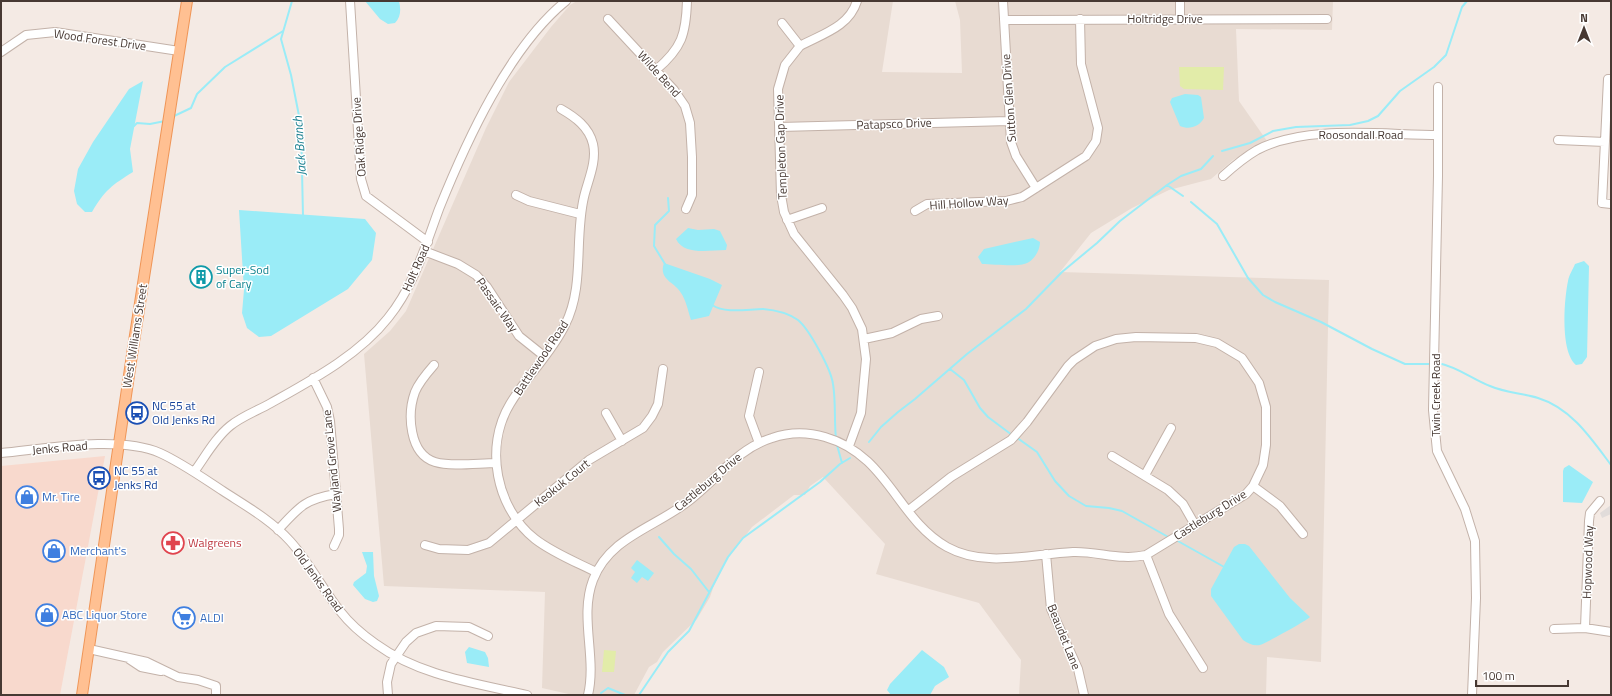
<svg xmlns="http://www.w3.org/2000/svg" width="1612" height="696" viewBox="0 0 1612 696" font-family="'Titillium Web',sans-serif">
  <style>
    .residential { fill: #e8dbd2 }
    .commercial { fill: #f8d9cd }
    .green { fill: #e2eca9 }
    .parking { fill: #e1dcda }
    .water { fill: #9aecf7 }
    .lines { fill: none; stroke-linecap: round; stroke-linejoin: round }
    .stream { stroke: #9aecf7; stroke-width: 2 }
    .minor-casing { stroke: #c3b2a9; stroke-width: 10 }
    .major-casing { stroke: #ef9557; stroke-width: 12 }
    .minor { stroke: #fff; stroke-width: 8 }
    .major { stroke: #ffc092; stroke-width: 10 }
    .labels { text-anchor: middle; stroke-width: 3; stroke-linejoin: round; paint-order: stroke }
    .street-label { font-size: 12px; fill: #473933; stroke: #fff }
    .culture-label { font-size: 12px; fill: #0d838f; stroke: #fff; text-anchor: start }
    .transit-label { font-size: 12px; fill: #164399; stroke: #fff; text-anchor: start }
    .shop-label { font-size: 12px; fill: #366cbe; stroke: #fff; text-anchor: start }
    .health-label { font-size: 12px; fill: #be3a42; stroke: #fff; text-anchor: start }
    .water-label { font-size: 13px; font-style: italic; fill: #1e8292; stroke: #fff }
  </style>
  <rect width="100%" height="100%" fill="#f4eae4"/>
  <path class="residential" d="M 577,1 L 893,1 L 882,72 L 962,73 L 960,20 L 955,1 L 1333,1 L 1332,30 L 1236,29 L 1239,101 L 1267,141 L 1233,160 L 1211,179 L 1169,190 L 1132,208 L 1091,233 L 1060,272 L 1329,280 L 1321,662 L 1267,657 L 1266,695 L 1019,695 L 1021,660 L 979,603 L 876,574 L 885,544 L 823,477 L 810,486 L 805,495 L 794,495 L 752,527 L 726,561 L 713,588 L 710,597 L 697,619 L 663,652 L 657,662 L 649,667 L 634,695 L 573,695 L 542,688 L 545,592 L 384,586 L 364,354 L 390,331 L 406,311 L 486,128 L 509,82 L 551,27 L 570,5 Z"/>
  <path class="commercial" d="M 105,456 L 60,695 L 1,695 L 1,466 Z"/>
  <path class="green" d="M 1179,67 L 1224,67 L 1223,90 L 1184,89 L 1180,86 Z
    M 604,650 L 616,651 L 614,672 L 602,672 Z"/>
  <path class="parking" d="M 1611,505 L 1611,514 L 1602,518 L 1600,513 Z"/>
  <path class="water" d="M 365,1 L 399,1 C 401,9 401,17 395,23 L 388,24 L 380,19 Z
    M 143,81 L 130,149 L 133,172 C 112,185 105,190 92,212 L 85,212 L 77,204 L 74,191 L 78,169 L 93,142 L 129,89 Z
    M 1185,94 L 1198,95 L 1201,97 L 1204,118 C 1199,127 1189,130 1180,126 L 1170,102 L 1172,98 Z
    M 239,210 L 365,219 L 376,233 L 372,260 L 348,289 L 271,336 L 259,337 L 247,328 L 242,313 L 244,290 Z
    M 688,228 L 698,230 L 714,229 L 720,231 L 727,245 L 726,250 C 710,250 684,256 676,239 Z
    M 1033,238 L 1040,242 C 1040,251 1033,262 1024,264 C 1014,267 993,264 982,264 L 978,257 L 984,249 Z
    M 1584,261 L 1589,266 L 1587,357 L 1582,364 L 1576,365 C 1560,352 1564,300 1568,281 C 1569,275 1573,269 1575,264 Z
    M 664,263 L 710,279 L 722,285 L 709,316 L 691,320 C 688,311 686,300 681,293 C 675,282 658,280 664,263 Z
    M 1569,465 L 1593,482 L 1582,503 L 1563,502 L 1563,471 L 1564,468 Z
    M 1239,544 L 1245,544 L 1249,546 L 1290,598 L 1310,617 C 1308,620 1264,644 1260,645 C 1253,646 1249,644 1243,640 L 1211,596 L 1211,589 L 1234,547 Z
    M 362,552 L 373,552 L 374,576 L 379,596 L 377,601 L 373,602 L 365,599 L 353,585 L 354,582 L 366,573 L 367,566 Z
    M 637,560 L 654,573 L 648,581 L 642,577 L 637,583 L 631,578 L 635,572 L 631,568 Z
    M 469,647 L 485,652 L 488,658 L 489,667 L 467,663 L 465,652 Z
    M 922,650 L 944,667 L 949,677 L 935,686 L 930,695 L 891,695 L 887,690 L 890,684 Z"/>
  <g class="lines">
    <path class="stream" d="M 292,1 L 281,39 L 291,75 L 301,126 L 303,216
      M 172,117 L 191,108 L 197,94 L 225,67 L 283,31
      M 134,126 L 137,123 L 150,124 L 165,121
      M 1222,151 L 1250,143 L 1273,131 L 1296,127 L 1350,125 L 1368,121 L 1378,116 L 1400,91 L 1434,67 L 1446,55 L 1462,7 L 1467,1
      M 1167,185 L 1183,196
      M 1191,202 L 1217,224 L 1248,278 L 1263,295 L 1275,302 L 1321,322 L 1372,349 L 1405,364 L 1430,364
      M 665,264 L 654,246 L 655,225 L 669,211 L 668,198
      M 712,305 C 726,314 748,309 763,309 C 775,310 788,313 798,320 C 809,329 831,369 833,384 C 836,402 834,420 836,439
      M 1438,363 C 1458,367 1472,379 1490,386 C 1506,393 1522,393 1538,398 C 1571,408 1591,438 1611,465
      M 950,369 L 964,380 L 980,408 L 988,417 L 1012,435
      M 1016,437 L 1037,452 L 1055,481 L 1069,496 L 1086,506 L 1109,508 L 1122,511 L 1170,538
      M 869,442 L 881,427 L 898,412 L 915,399 L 967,354 L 1026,309 L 1062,272 L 1097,243 L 1120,221 L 1167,185 L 1181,176 L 1201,169 L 1213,156
      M 837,445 L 842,463
      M 659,537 L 674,554 L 691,569 L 709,592
      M 1176,540 L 1226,568
      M 601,693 L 608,688 L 625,695
      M 639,695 L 668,652 L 689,631 L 728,557 L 743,538 L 820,482 L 840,464 L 850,458"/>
    <g class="minor-casing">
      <path id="minor" d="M 350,1 L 361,179 L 366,196 L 428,242
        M 1003,1 L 1011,142 L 1016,156 L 1036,188
        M 608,19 L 674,90 L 685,106 L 690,123 L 692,157 L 692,195 L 686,209
        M 1180,19 L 1180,1
        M 1004,20 L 1327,19
        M 782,23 L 800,46
        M 1,52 L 26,35 L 55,32 L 179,51
        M 656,70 C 682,48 686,34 687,1
        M 1611,79 L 1608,79 L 1602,203 L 1611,204
        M 1438,87 L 1438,176 L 1433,410 L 1437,451 L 1465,509 L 1475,541 L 1476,598 L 1472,695
        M 561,109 C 575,117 589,127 593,144 C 597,162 588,180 584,197 C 574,239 585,286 565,325 C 551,354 526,377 510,404 C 484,447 496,508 535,539 C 553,553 576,562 596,572
        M 780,127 L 1009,121
        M 1558,140 L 1605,142
        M 1223,176 C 1233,167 1245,157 1257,150 C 1307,124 1383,135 1438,135
        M 516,195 L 529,201 L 580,214
        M 915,211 L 927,204 L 1006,201 L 1022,197 L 1086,156 L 1096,141 L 1098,128 L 1081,64 L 1080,19
        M 787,220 L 822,208
        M 424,251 L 458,264 L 476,275 L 487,287 L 519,336 L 544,356
        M 864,339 L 892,333 L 921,319 L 938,316
        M 434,365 C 427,373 419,382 415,392 C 407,414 409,454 435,462 C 451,467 479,463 496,463
        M 313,378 L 327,407 L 330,421 L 339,529 L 339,535 L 334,546
        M 606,413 L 622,441
        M 759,443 L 749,416 L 759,372
        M 849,446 L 861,413 L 866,359 L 862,329 L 852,308 L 843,295 L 794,234 L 784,212 L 781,195 L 778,89 L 785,65 L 800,46 C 822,34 849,27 857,1
        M 1,453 C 45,449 119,435 160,453 C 182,463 203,478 223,491 C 246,506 271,520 290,541 C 309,562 322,588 340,611 C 350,624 363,635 376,644 C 420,676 475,683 527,695
        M 1112,456 L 1168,490 L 1183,504 L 1195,525
        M 194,472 C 205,457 215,438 230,426 C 242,416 257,411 271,403 C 312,380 359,355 388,318 C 414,286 425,247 439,209 C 466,142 509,47 566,1
        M 1145,475 L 1171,428
        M 1253,486 L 1280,506 L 1303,534
        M 278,530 C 299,507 305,499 336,494
        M 425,545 L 439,549 L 468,550 L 489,543 L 589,460 L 643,428 L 652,416 L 658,404 L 663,369
        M 1046,554 L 1051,609 L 1078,669 L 1084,695
        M 1146,555 L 1169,614 L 1203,668
        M 1585,628 L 1589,521 L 1590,513 L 1600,501
        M 1554,629 L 1585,628 L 1611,632
        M 89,649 L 147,662 L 178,677 L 198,680 L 216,686 L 216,695
        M 129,659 L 141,667 L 161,671
        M 388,695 L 387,682 L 391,664 L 406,642 L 416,633 L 436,626 L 469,627 L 488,636
        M 588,695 C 597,657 579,617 593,580 C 609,538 653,528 686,503 C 716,481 736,449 772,438 C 789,432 808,432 825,437 C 888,455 897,519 947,547 C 985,568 1031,554 1073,552 C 1098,551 1120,561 1146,555 L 1246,494 L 1253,486 L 1263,465 L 1266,445 L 1266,407 L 1259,383 L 1242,358 L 1217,343 L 1196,338 L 1136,337 L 1116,339 L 1095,346 L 1074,360 L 1068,366 L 1027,422 L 1011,440 L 951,477 L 909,510"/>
    </g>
    <g class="major-casing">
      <path id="major" d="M 82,695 L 133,348 L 187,1"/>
    </g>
    <use href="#minor" class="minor"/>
    <use href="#major" class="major"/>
  </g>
  <defs>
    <g id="building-ring" transform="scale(1.15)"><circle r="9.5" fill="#fff" stroke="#0f9aa8" stroke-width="1.5"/><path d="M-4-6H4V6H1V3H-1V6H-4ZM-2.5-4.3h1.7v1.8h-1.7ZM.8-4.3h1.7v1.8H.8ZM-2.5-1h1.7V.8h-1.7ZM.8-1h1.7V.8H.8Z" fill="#0f9aa8"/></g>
    <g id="bus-ring" transform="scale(1.15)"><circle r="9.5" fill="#fff" stroke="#1a4fb4" stroke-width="1.5"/><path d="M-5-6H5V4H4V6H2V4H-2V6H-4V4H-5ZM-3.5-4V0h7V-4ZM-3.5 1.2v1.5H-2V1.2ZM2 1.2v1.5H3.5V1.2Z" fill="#1a4fb4"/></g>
    <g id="shop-ring" transform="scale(1.15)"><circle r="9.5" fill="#fff" stroke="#3f7fe0" stroke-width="1.5"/><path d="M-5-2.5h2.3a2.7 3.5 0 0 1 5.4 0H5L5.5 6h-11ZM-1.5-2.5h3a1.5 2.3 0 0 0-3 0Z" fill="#3f7fe0"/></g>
    <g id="pharmacy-ring" transform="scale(1.15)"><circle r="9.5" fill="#fff" stroke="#e0444e" stroke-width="1.5"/><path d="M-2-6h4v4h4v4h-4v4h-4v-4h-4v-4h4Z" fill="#e0444e"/></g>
    <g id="supermarket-ring" transform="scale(1.15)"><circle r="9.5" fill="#fff" stroke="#3f7fe0" stroke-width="1.5"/><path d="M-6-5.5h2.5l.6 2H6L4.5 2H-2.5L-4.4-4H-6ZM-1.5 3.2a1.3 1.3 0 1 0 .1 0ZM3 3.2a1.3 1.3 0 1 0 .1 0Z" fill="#3f7fe0"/></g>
  </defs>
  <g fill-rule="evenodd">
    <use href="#building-ring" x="201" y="277"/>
    <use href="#bus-ring" x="137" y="413"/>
    <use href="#bus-ring" x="99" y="478"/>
    <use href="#shop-ring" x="27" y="497"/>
    <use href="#pharmacy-ring" x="173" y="543"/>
    <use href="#shop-ring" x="54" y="551"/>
    <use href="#shop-ring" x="47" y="615"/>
    <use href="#supermarket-ring" x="184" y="618"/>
  </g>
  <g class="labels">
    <g class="street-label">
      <text x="1165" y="23">Holtridge Drive</text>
      <text transform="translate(100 40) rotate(8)" y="4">Wood Forest Drive</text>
      <text transform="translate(659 74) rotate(48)" y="4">Wilde Bend</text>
      <text transform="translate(1009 98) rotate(-94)" y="4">Sutton Glen Drive</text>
      <text transform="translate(894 124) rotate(-2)" y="4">Patapsco Drive</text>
      <text x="1361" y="139">Roosondall Road</text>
      <text transform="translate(359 137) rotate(-94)" y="4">Oak Ridge Drive</text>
      <text transform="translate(781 147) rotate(-92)" y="4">Templeton Gap Drive</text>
      <text transform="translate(969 203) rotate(-4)" y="4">Hill Hollow Way</text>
      <text transform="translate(416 268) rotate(-66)" y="4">Holt Road</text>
      <text transform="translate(497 305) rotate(55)" y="4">Passaic Way</text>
      <text transform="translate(135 336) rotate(-81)" y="4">West Williams Street</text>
      <text transform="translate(541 358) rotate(-56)" y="4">Battlewood Road</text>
      <text transform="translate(1436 395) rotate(-90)" y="4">Twin Creek Road</text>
      <text transform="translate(60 448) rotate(-5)" y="4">Jenks Road</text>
      <text transform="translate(332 461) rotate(-96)" y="4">Wayland Grove Lane</text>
      <text transform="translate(708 482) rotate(-40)" y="4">Castleburg Drive</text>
      <text transform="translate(562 483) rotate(-39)" y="4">Keokuk Court</text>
      <text transform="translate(1210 515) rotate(-32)" y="4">Castleburg Drive</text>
      <text transform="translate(1588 562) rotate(-88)" y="4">Hopwood Way</text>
      <text transform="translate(318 580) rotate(54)" y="4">Old Jenks Road</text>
      <text transform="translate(1064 637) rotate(68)" y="4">Beaudet Lane</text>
    </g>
    <g class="culture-label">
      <text x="216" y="274">Super-Sod<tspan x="216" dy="14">of Cary</tspan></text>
    </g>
    <g class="transit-label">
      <text x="152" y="410">NC 55 at<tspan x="152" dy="14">Old Jenks Rd</tspan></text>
      <text x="114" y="475">NC 55 at<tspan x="114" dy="14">Jenks Rd</tspan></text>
    </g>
    <g class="shop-label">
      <text x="42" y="501">Mr. Tire</text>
      <text x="70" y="555">Merchant's</text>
      <text x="62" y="619">ABC Liquor Store</text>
      <text x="200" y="622">ALDI</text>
    </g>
    <g class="health-label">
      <text x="188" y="547">Walgreens</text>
    </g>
    <g class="water-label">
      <text transform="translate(299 146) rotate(-94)" y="5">Jack Branch</text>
    </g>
  </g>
  <rect width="1612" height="696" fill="none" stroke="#473933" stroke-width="4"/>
  <g transform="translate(1584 28)" stroke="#ffffff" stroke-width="3" paint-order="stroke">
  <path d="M0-3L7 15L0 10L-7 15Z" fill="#473933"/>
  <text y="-6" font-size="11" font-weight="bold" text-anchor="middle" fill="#473933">N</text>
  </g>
  <path d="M1476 680v6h92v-6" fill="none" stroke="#473933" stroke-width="2"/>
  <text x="1482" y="680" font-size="12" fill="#473933" stroke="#ffffff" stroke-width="3" paint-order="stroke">100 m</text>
</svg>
